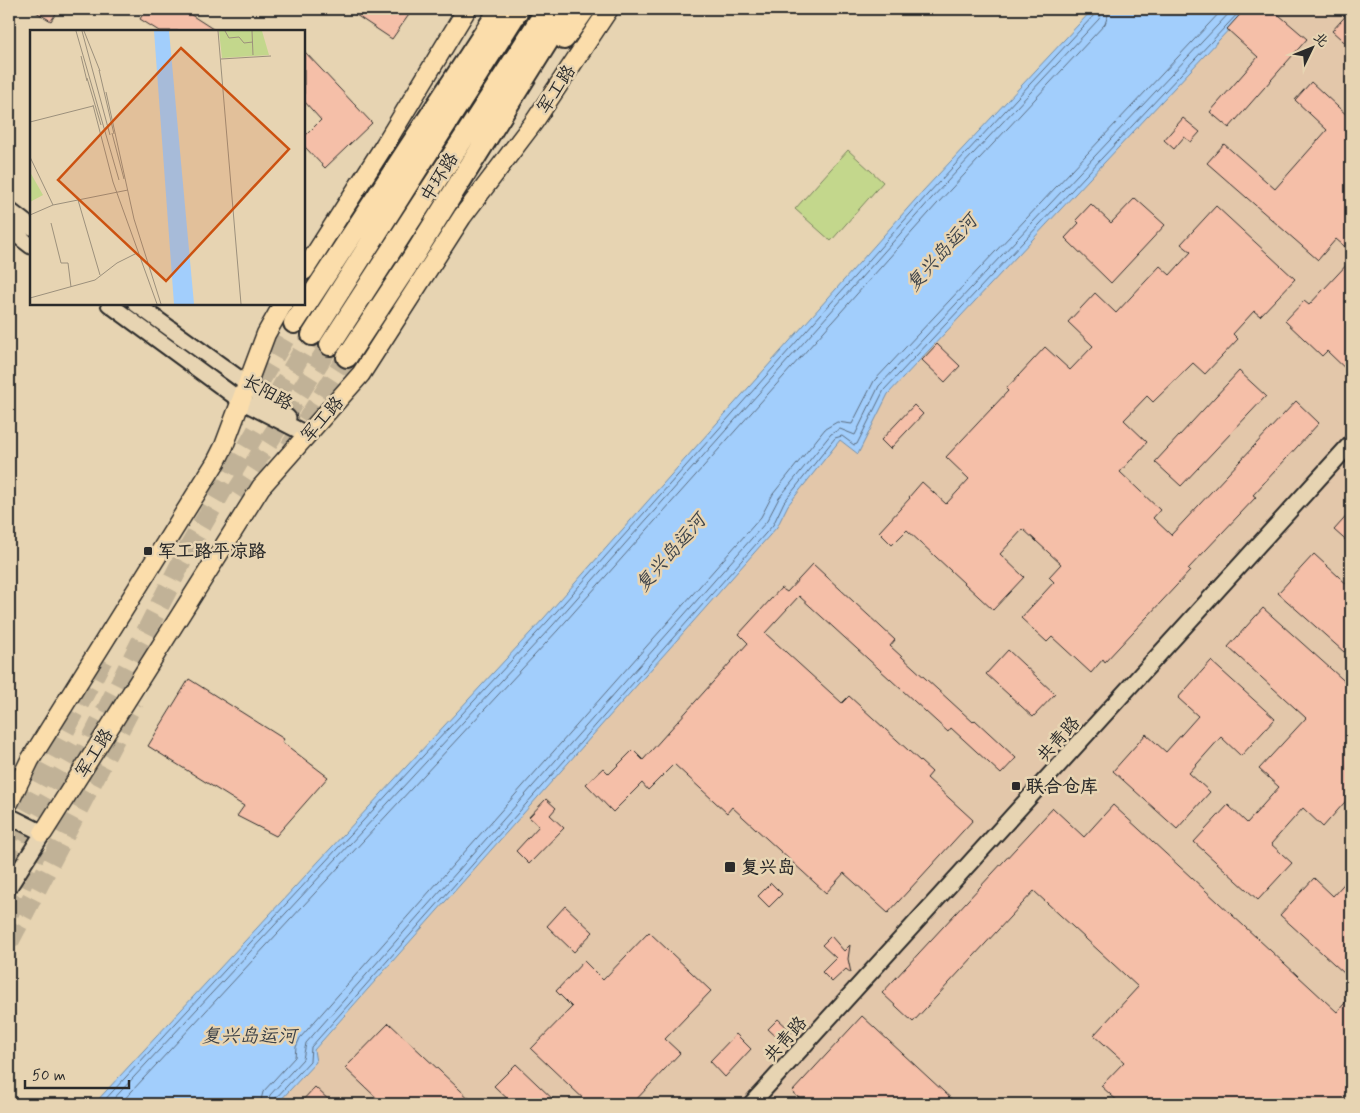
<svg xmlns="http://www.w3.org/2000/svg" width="1360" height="1113" viewBox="0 0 1360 1113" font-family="Mynerve,'LXGW WenKai TC',sans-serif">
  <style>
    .built { fill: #e3c7aa }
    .green { fill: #c3d78c; stroke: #77815c }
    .water { fill: #a2cefc; stroke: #728da8 }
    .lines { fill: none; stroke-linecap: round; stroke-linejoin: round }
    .shore { stroke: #5b6c7f; stroke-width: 1 }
    .building { fill: #f5bfa8; stroke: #2b2b2b }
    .highway-tunnel { stroke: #c1b297; stroke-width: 20; stroke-dasharray: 20 10; stroke-linecap: butt }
    .secondary-casing { stroke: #2b2b2b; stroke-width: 19 }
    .primary-casing { stroke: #2b2b2b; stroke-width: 21 }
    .highway-casing { stroke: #2b2b2b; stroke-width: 24 }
    .secondary { stroke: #e7d4b2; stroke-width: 15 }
    .primary { stroke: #fbddab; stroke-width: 18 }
    .highway { stroke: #fbddab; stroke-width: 20 }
    .poi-dot { fill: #2b2b2b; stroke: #e7d4b2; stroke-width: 2 }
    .labels { text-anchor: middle; stroke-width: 5; stroke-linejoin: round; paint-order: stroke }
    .street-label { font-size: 18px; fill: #2b2b2b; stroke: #e7d4b2 }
    .poi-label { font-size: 18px; font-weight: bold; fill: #2b2b2b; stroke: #e7d4b2; text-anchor: start }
    .water-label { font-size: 19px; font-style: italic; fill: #3d434a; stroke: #e7d4b2 }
    .inset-road { fill: none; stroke: #9c907c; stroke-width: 1 }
    .view { fill: #cc5211; fill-opacity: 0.15; stroke: #cc5211; stroke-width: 2.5 }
    .inset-edge { fill: none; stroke: #2b2b2b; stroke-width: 2.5 }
  </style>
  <rect width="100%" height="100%" fill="#e7d4b2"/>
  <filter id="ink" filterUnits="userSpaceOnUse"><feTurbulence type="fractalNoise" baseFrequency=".02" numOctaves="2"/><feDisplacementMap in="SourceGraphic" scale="10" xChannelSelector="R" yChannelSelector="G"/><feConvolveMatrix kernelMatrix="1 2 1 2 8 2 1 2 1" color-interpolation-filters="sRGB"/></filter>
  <g filter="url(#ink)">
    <path class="built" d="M 1248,9 L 1351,9 L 1351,1104 L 277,1104 L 316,1062 L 314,1051 L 777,527 L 788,505 L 840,440 L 858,454 L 888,394 Z"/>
    <path class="green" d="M 848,150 L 883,182 L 831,241 L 795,209 Z"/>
    <path class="water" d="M 1093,9 L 1248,9 L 888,394 L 858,454 L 840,440 L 788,505 L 777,527 L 314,1050 L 316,1062 L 277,1104 L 94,1104 L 544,618 L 923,191 Z"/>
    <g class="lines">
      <path class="shore" d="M 101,1104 L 548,621 L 927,195 L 1095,14 L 1096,9
        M 109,1104 L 553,625 L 931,199 L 1099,19 L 1103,9
        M 120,1104 L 558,630 L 937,204 L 1105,24 L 1110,9
        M 260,1104 L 263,1092 L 295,1057 L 296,1047 L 300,1038 L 761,517 L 773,494 L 825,429 L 837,422 L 852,424 L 874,381 L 1223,9
        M 267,1104 L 270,1095 L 303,1059 L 306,1043 L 767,521 L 779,498 L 831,434 L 840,429 L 855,435 L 879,386 L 1233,9
        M 274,1104 L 275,1099 L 310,1061 L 311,1047 L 773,525 L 784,502 L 835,438 L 842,436 L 854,445 L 857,444 L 884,390 L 1242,9"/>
    </g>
    <path class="building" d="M 31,9 L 59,9 L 51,21 Z
      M 146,9 L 182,9 L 216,31 L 159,31 L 140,19 Z
      M 347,9 L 413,9 L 392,39 Z
      M 1245,9 L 1272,9 L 1307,39 L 1229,128 L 1210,112 L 1258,57 L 1227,29 Z
      M 1351,10 L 1351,48 L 1332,31 Z
      M 304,51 L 372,123 L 325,168 L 304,146 L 304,137 L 321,120 L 304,101 Z
      M 1311,82 L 1351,119 L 1351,252 L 1336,239 L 1318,260 L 1207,163 L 1224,144 L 1275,189 L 1327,130 L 1295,100 Z
      M 1183,118 L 1200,132 L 1191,142 L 1184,137 L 1174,149 L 1164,140 Z
      M 1135,198 L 1165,225 L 1111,283 L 1065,238 L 1079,223 L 1076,220 L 1091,204 L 1111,223 Z
      M 1216,206 L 1295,279 L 1260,316 L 1254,311 L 1233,334 L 1238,339 L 1205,374 L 1193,363 L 1153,402 L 1147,396 L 1124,420 L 1147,442 L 1120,472 L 1160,510 L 1153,518 L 1171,535 L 1296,401 L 1319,423 L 1253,495 L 1256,497 L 1188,569 L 1190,571 L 1105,662 L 1103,659 L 1091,673 L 1052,637 L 1047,642 L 1021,618 L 1054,582 L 1049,577 L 1061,564 L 1023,529 L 1000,554 L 1024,577 L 993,610 L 907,530 L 892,545 L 879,532 L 910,498 L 909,497 L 922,482 L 946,504 L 969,479 L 946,457 L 1008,391 L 1006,389 L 1045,347 L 1070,370 L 1093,346 L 1068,322 L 1095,293 L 1116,313 L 1160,266 L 1170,275 L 1191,252 L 1181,244 Z
      M 1351,260 L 1351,374 L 1327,351 L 1322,356 L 1285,321 L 1304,301 L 1309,305 Z
      M 937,344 L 960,366 L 945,382 L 922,360 Z
      M 1239,371 L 1266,396 L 1181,486 L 1155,462 Z
      M 914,405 L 923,414 L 890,449 L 881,440 Z
      M 1351,511 L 1351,545 L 1334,530 Z
      M 1314,554 L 1351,588 L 1351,645 L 1344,652 L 1278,593 Z
      M 813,564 L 895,640 L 890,646 L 973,722 L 975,720 L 1016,758 L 1001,774 L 951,728 L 948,732 L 799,596 L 765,633 L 842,703 L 849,696 L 932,772 L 927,778 L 973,820 L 888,913 L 844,873 L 826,893 L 732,807 L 727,813 L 674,764 L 648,790 L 642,783 L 613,812 L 586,784 L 603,768 L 609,774 L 633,750 L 643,760 L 748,643 L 739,634 L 781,588 L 787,592 Z
      M 1263,608 L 1351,687 L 1351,795 L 1323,827 L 1303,808 L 1271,844 L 1292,863 L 1258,900 L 1194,842 L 1228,805 L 1247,823 L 1279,787 L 1259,769 L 1306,718 L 1228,647 Z
      M 1008,650 L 1055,694 L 1033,717 L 986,674 Z
      M 1211,661 L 1275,719 L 1241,756 L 1221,737 L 1189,773 L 1210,792 L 1177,829 L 1113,771 L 1146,734 L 1166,752 L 1198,716 L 1178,698 Z
      M 189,679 L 284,739 L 282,742 L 328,777 L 276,836 L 237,816 L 244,806 L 148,746 Z
      M 546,799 L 556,808 L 550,815 L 564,828 L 529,864 L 516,851 L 539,826 L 529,817 Z
      M 1113,805 L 1337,1012 L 1351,996 L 1351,1104 L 1121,1104 L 1101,1086 L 1124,1062 L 1094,1035 L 1138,987 L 1034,891 L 913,1022 L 882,993 L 1053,808 L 1084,837 Z
      M 1351,876 L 1351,965 L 1344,973 L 1280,915 L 1314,878 L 1333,896 Z
      M 771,883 L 782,894 L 769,907 L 758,896 Z
      M 565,906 L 593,932 L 574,952 L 547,926 Z
      M 649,932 L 711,991 L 665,1039 L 680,1053 L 632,1104 L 589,1104 L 531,1049 L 572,1007 L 556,991 L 584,961 L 603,980 Z
      M 831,936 L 844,951 L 850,945 L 848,959 L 851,973 L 846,969 L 832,982 L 822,972 L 836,958 L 822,945 Z
      M 862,1016 L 957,1104 L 806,1104 L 792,1092 Z
      M 778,1019 L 792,1032 L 782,1042 L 768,1029 Z
      M 389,1023 L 475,1104 L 383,1104 L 345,1068 Z
      M 736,1034 L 751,1049 L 725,1077 L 710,1061 Z
      M 516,1064 L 558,1104 L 513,1104 L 494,1086 Z
      M 315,1087 L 333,1104 L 299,1104 Z"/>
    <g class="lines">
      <path class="highway-tunnel" d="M 244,408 L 294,323
        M 290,447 L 347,357
        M 235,494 L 330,345
        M 78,766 L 187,551 L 312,335
        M 9,836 L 106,653
        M 9,868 L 78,745
        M 9,913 L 38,848
        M 9,942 L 134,702"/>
      <g class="secondary-casing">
        <path id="secondary" d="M 9,210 L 31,227
          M 9,229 L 31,246
          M 109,304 L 241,401 L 308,435
          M 136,304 L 247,384 L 288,418
          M 9,816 L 43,833 L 9,887
          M 751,1104 L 1351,443"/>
      </g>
      <g class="primary-casing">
        <path id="primary" d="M 304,271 L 384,146 L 467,9
          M 9,803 L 30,760 L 216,462 L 224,446 L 266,334 L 283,304
          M 43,833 L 261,487 L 361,374 L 462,217 L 534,122 L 609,9"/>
      </g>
      <g class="highway-casing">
        <path id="highway" d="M 564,39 L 585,9
          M 294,323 L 500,9
          M 312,335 L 519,9
          M 330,345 L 547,9
          M 347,357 L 413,257 L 568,9"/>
      </g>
      <use href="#secondary" class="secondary"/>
      <use href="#primary" class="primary"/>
      <use href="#highway" class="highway"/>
    </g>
  </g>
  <g class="poi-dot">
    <rect x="143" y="546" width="10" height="10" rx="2.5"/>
    <rect x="1011" y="781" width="10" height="10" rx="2.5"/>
    <rect x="724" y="861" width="12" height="12" rx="2.5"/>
  </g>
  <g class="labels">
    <g class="street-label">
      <text transform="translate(556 89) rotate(-57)" y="6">军工路</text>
      <text transform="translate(439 177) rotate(-58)" y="6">中环路</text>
      <text transform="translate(268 392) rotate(29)" y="6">长阳路</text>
      <text transform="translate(322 419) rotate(-49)" y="6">军工路</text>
      <text transform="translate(1058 739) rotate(-48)" y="6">共青路</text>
      <text transform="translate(94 753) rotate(-58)" y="6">军工路</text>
      <text transform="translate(785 1039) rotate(-48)" y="6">共青路</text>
    </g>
    <g class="poi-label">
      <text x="158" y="557">军工路平凉路</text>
      <text x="1026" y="792">联合仓库</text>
      <text x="741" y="873">复兴岛</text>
    </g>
    <g class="water-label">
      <text transform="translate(941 252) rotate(-48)" y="7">复兴岛运河</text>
      <text transform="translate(670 552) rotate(-49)" y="7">复兴岛运河</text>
      <text x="249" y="1042">复兴岛运河</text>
    </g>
  </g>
  <g transform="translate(30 30)">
    <rect width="275" height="275" fill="#e7d4b2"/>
    <path d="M 189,1 L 232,1 L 239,25 L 192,28 ZM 0,142 L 13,165 L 0,172 Z" fill="#c3d78c"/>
    <path d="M 124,1 L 139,1 L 164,274 L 144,274 Z" fill="#a2cefc"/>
    <path class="inset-road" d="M 46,1 L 89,150M 52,1 L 80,105M 54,1 L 70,41M 188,1 L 211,274M 195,1 L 199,8 L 209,7 L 214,13 L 223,12M 222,1 L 223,25M 51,26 L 57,51M 191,29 L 241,26M 69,40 L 84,104M 57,48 L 71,95M 76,62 L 104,189 L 131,274M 63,75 L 83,152 L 127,274M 0,92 L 63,76M 82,103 L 94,149M 0,127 L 23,175M 48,170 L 70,245M 0,185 L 23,175 L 98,160M 21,193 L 31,233 L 38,233 L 41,257M 0,268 L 65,250 L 87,233 L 107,223"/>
    <path class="view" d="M 151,18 L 259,119 L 136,251 L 28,150 Z"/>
    <rect width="275" height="275" class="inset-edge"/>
  </g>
  <rect width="1360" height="1113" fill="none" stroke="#e7d4b2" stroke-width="30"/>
  <rect x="15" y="15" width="1330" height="1083" fill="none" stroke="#2b2b2b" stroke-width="2" filter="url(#ink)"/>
  <g transform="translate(1312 48) rotate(47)" stroke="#e7d4b2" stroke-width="4" paint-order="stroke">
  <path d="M0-4L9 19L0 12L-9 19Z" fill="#2b2b2b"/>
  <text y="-8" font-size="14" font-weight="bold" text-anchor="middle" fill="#2b2b2b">北</text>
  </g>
  <path d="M25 1080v8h104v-8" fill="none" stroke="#2b2b2b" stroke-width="2.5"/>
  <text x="32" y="1080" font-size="15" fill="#2b2b2b" stroke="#e7d4b2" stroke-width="4" paint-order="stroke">50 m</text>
</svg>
